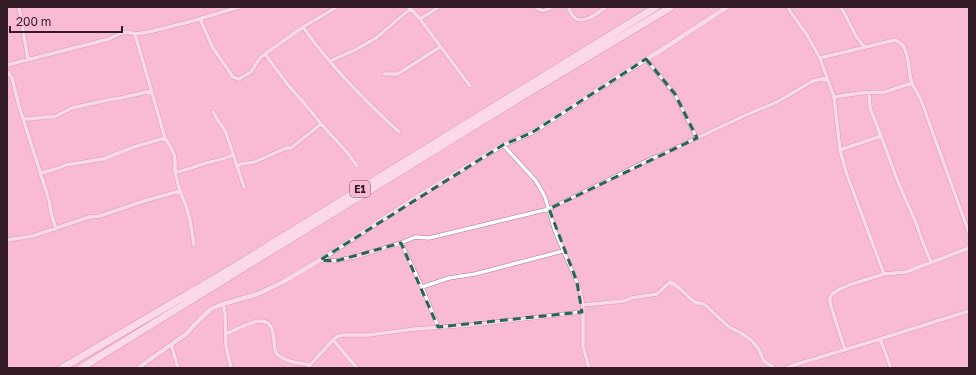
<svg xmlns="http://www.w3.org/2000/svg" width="976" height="375" viewBox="0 0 976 375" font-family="'Golos Text',sans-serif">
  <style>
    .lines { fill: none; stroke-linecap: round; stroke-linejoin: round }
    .minor-casing { stroke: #af7690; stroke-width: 4.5 }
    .tertiary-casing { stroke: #af7690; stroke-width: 5.5 }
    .motorway-casing { stroke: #af7690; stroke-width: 8 }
    .minor { stroke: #fff; stroke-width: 3.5 }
    .tertiary { stroke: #fff; stroke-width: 4.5 }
    .motorway { stroke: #fff; stroke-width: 7 }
    .marked { fill: none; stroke: #266653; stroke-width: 3; stroke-dasharray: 8 5; stroke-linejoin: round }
    .labels { text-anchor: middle; stroke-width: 4; stroke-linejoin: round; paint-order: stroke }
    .shield { fill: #f8bad5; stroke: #6d4b5a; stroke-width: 1 }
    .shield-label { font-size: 10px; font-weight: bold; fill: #321b25 }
  </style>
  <rect width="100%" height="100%" fill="#f8bad5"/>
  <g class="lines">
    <g class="minor-casing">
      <path id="minor" d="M 19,7 L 28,59
        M 409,7 L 420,19 L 470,86
        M 536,7 C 541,13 546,10 552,7
        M 568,7 C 570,11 571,15 575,18 C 583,25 599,12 606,7
        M 788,7 L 790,11 L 807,35 L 820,58 L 834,97 L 840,150 L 846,172 L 884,274
        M 841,7 L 856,36 L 864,47
        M 200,19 L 213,48 L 233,77 L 239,79 L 251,72 L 260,58 L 265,54 L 303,27 L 337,7
        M 420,19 L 439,7
        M 303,27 C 330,66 364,100 399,132
        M 135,34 L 165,138 L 171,148 L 174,154 L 175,161 L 175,172 L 180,191 L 186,206 L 190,220 L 194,245
        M 265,54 L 288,85 L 310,110 L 321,124 L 346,151 L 357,166
        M 820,58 L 895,40 C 911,45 907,71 912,83 C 915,89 918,94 921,100 L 969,233
        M 646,59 L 675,94 L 697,138
        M 330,61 L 353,51 L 376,38 L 410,9
        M 7,65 L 109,39 L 121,33 L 128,32 L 135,34 L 149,32 L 189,22 L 239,7
        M 7,71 L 12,78 L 19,106 L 49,200 L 51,213 L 56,229
        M 384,74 L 397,74 L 401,72 L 440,47
        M 869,93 L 870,108 L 881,136 L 898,182 L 916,223 L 923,243 L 931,262
        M 834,97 L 860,93 L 885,92 L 912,83
        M 213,112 C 217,120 222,125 226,133 L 244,187
        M 24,119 L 29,119 L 46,117 L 54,117 L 72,108 L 108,100 L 121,98 L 151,91
        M 503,145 L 536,181 L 545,197 L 555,231 L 577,282 L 580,291 L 583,305 L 583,346 L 589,368
        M 840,150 L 881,136
        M 237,167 L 241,164 L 255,162 L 286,148 L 291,148 L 321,124
        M 175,172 C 186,171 195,166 206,163 C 215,161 224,159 233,155
        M 41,173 L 56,169 L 66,165 L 103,159 L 134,147 L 165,138
        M 7,240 L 33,236 L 89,217 L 100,216 L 147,200 L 180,191
        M 401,243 L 422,287 L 438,327
        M 320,260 L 336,261 L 359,256 L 401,243 L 415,237 L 429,238 L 549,209 L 653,158 L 659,156 L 746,115 L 777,102 L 813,81 L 827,78
        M 422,287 L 449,278 L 475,274 L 563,251
        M 223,304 L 225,313 L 226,346 L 231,368
        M 583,305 L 624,301 L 631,298 L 657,294 L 670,282 C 683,287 689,304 704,304 L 729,327 L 741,333 L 751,340 L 758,348 L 764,361 L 774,368
        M 226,334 C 236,330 264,312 271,327 C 273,330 273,336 274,339 C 274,344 274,351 277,354 C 285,362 299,363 310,365
        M 880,339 L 891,368
        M 333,340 L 357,368
        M 171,344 L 178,368
        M 845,350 L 830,303 L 830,298 L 832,294 L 838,290 L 849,285 L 884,274 L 906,272 L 969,248
        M 308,368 L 310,365 L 333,340 L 338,336 L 343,335 L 368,335 L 415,329 L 471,325 L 582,312
        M 786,368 L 791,366 L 880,339 L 969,311"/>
    </g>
    <g class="tertiary-casing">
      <path id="tertiary" d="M 138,368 L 186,334 L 200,319 L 211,309 L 223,304 L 258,294 L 283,282 L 320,260 L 417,197 L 503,145 L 533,132 L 619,76 L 660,51 L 727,7"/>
    </g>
    <g class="motorway-casing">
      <path id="motorway" d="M 62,368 L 234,267 L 656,7
        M 81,368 L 526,94 L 671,7"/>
    </g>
    <use href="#minor" class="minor"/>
    <use href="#tertiary" class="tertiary"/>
    <use href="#motorway" class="motorway"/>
  </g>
  <path d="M0 0H976V375H0ZM 646,59 L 675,94 L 697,138 L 549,209 L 577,282 L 582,312 L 438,327 L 401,243 L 336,261 L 320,260 L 503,145 L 533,132 Z" fill="#f8bad5" fill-opacity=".55" fill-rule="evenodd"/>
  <path class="marked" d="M 646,59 L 675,94 L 697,138 L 549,209 L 577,282 L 582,312 L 438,327 L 401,243 L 336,261 L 320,260 L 503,145 L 533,132 Z"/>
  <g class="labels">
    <rect class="shield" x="350" y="181" width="20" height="16" rx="3"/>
    <g class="shield-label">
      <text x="360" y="193">E1</text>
    </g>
  </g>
  <rect width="976" height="375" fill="none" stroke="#321b25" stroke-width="16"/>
  <path d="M10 26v6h112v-6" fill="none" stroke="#321b25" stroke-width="2"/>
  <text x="16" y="26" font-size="12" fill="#321b25" stroke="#f8bad5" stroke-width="3" paint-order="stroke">200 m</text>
</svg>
